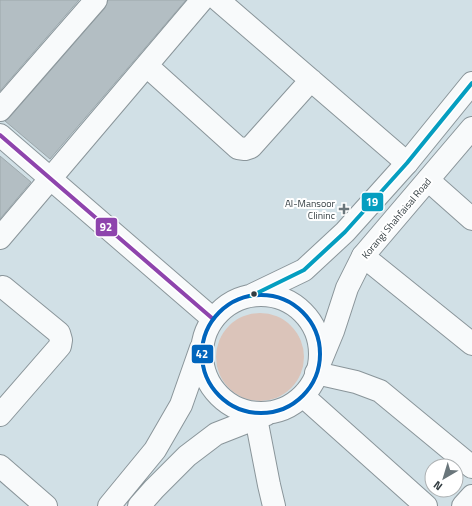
<svg xmlns="http://www.w3.org/2000/svg" width="472" height="506" viewBox="0 0 472 506" font-family="'Titillium Web',sans-serif">
  <style>
    .green { fill: #dbc4ba }
    .building { fill: #b3bec3; stroke: #9da8ac }
    .lines { fill: none; stroke-linecap: round; stroke-linejoin: round }
    .minor-casing { stroke: #8a959a; stroke-width: 24 }
    .primary-casing { stroke: #8a959a; stroke-width: 24 }
    .minor { stroke: #f8fafb; stroke-width: 22 }
    .primary { stroke: #f8fafb; stroke-width: 22 }
    .bus-1-casing { stroke: #fff; stroke-width: 7 }
    .bus-2-casing { stroke: #fff; stroke-width: 7 }
    .bus-3-casing { stroke: #fff; stroke-width: 7 }
    .bus-1 { stroke: #8e44ad; stroke-width: 4 }
    .bus-2 { stroke: #0065bd; stroke-width: 4 }
    .bus-3 { stroke: #059ec0; stroke-width: 4 }
    .poi-dot { fill: #6a767b; stroke: #fff; stroke-width: 1.5 }
    .bus-dot { fill: #333d41; stroke: #fff; stroke-width: 1.5 }
    .labels { text-anchor: middle; stroke-width: 4; stroke-linejoin: round; paint-order: stroke }
    .poi-label { font-size: 10px; fill: #333d41; stroke: #fff; text-anchor: end }
    .street-label { font-size: 10px; fill: #333d41; stroke: #fff }
    .line-badge { stroke: #fff; stroke-width: 1.5 }
    .badge-label { font-size: 11px; text-anchor: middle; font-weight: bold; fill: #fff }
  </style>
  <rect width="100%" height="100%" fill="#d1e0e6"/>
  <path class="green" d="M216 357a44 44 0 1 1 88 0a44 44 0 1 1-88 0Z"/>
  <path class="building" d="M 0,0 L 79,0 L 0,91 Z
    M 108,0 L 186,0 L 50,159 L 5,121 L 9,118 L 105,8 Z
    M 0,156 L 31,182 L 0,219 Z"/>
  <g class="lines">
    <g class="minor-casing">
      <path id="minor" d="M 218,0 L 407,163
        M 147,66 L 238,148 L 245,149 L 251,147 L 311,80
        M 0,110 L 96,0
        M 0,135 L 213,319
        M 428,180 L 472,219
        M 0,238 L 202,0
        M 363,256 L 472,344
        M 316,373 L 356,382 L 380,391 L 472,467
        M 303,396 L 426,506
        M 0,415 L 60,346 L 61,340 L 59,333 L 3,287
        M 256,418 L 269,485 L 274,506
        M 0,466 L 46,506
        M 463,506 L 472,496"/>
    </g>
    <g class="primary-casing">
      <path id="primary" d="M 252,295 L 304,270 L 345,232 L 407,163 L 472,83
        M202 354a59 59 0 1 1 118 0a59 59 0 1 1-118 0Z
        M 321,360 L 333,331 L 347,288 L 363,256 L 472,128
        M 109,506 L 155,450 L 181,405 L 201,348
        M 139,506 L 154,489 L 187,456 L 216,434 L 267,414"/>
    </g>
    <use href="#minor" class="minor"/>
    <use href="#primary" class="primary"/>
    <g class="bus-1-casing">
      <path id="bus-1" d="M 0,135 L 213,319"/>
    </g>
    <g class="bus-2-casing">
      <path id="bus-2" d="M202 354a59 59 0 1 1 118 0a59 59 0 1 1-118 0Z"/>
    </g>
    <g class="bus-3-casing">
      <path id="bus-3" d="M 251,296 L 304,270 L 345,232 L 407,163 L 472,83"/>
    </g>
    <use href="#bus-1" class="bus-1"/>
    <use href="#bus-2" class="bus-2"/>
    <use href="#bus-3" class="bus-3"/>
  </g>
  <path class="poi-dot" d="M342 203h4v4h4v4h-4v4h-4v-4h-4v-4h4z"/>
  <circle class="bus-dot" cx="254" cy="294" r="3.5"/>
  <g class="labels">
    <g class="poi-label">
      <text x="335" y="207">Al-Mansoor<tspan x="335" dy="12">Clininc</tspan></text>
    </g>
    <g class="street-label">
      <text transform="translate(396 218) rotate(-50)" y="4">Korangi Shahfaisal Road</text>
    </g>
  </g>
  <g class="line-badge">
    <rect x="361" y="192" width="23" height="20" rx="4" fill="#059ec0"/>
    <rect x="95" y="217" width="23" height="20" rx="4" fill="#8e44ad"/>
    <rect x="191" y="344" width="23" height="20" rx="4" fill="#0065bd"/>
  </g>
  <g class="badge-label">
    <text x="372" y="206">19</text>
    <text x="106" y="231">92</text>
    <text x="202" y="358">42</text>
  </g>
  <g transform="translate(444 478) rotate(218)"><circle r="19" fill="#ffffff" stroke="#adb1b3"/>
  <path d="M0-3L7 15L0 10L-7 15Z" fill="#6a767b"/>
  <text y="-6" font-size="11" font-weight="bold" text-anchor="middle" fill="#333d41">N</text>
  </g>
</svg>
